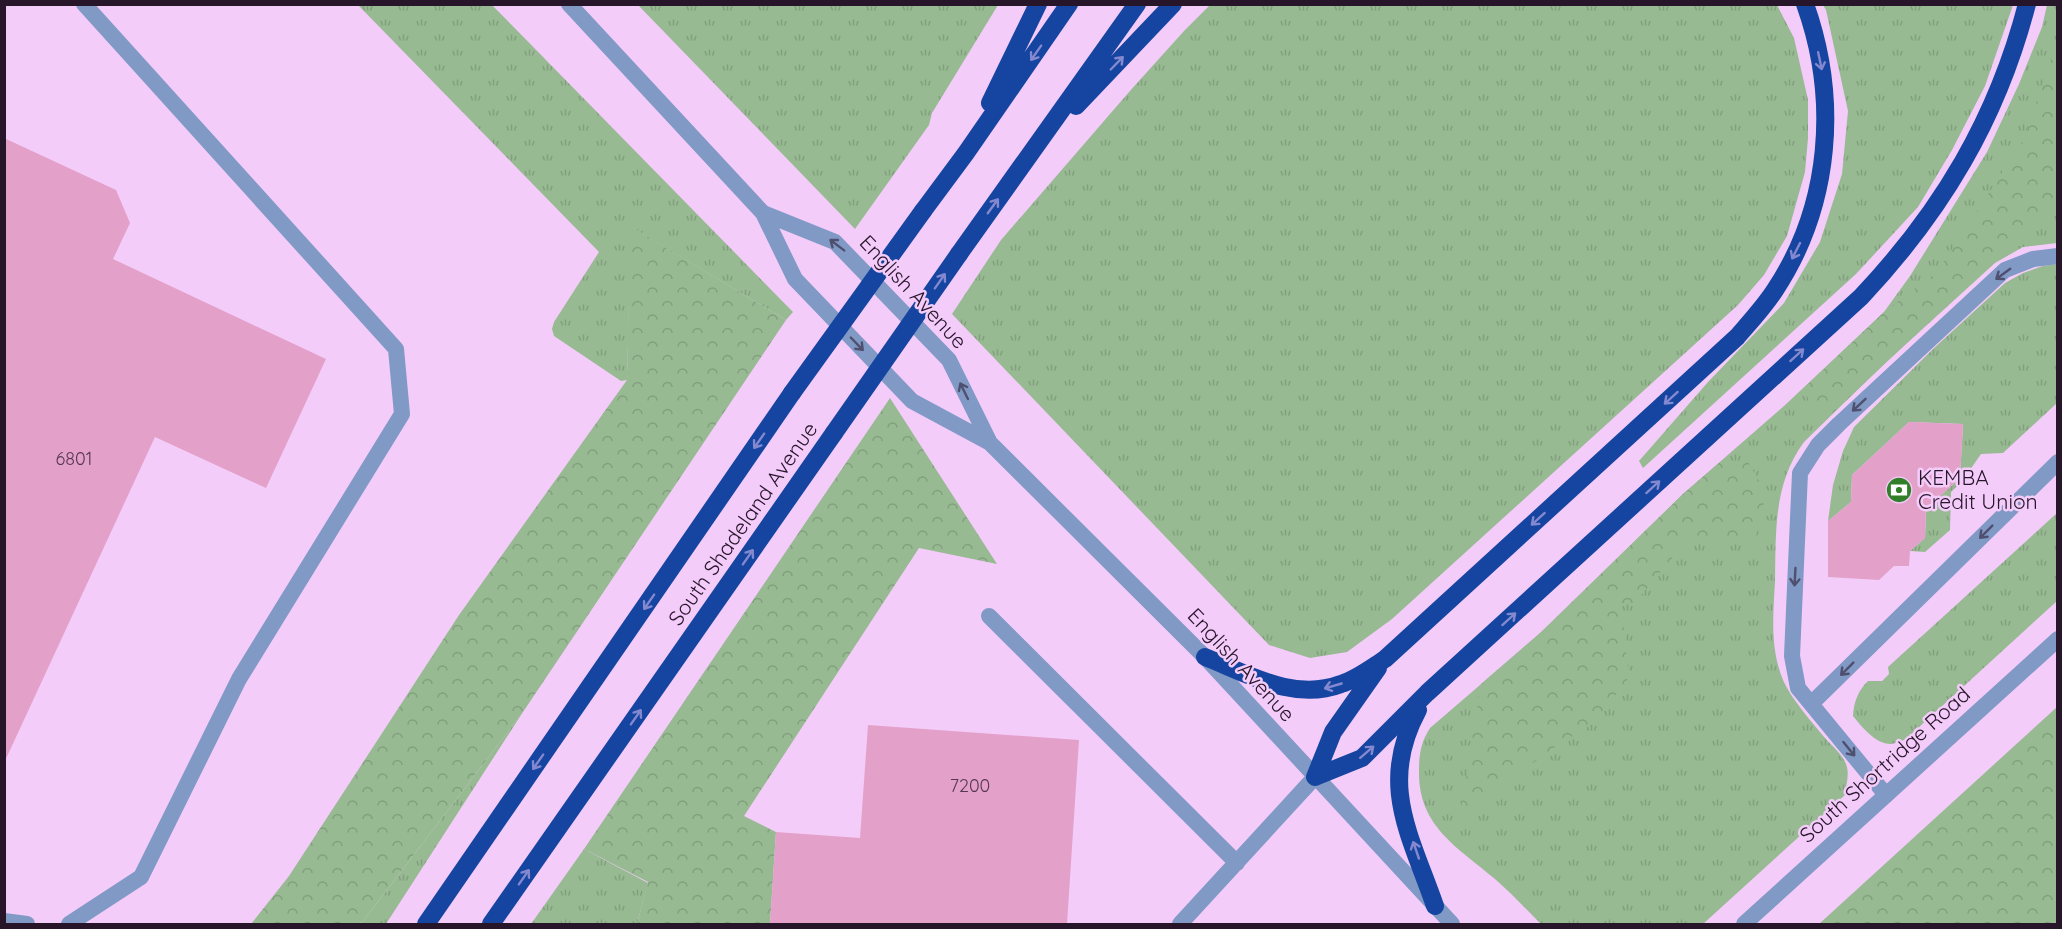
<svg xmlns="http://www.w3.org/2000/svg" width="2062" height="929" viewBox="0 0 2062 929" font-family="Quicksand,sans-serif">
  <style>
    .grass { fill: url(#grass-tufts) }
    .forest { fill: url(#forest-crowns) }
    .building { fill: #e3a0c9 }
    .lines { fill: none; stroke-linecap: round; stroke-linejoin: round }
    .service { stroke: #8099c5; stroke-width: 16 }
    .minor { stroke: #8099c5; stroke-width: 16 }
    .tertiary { stroke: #8099c5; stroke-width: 16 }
    .motorway { stroke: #1545a1; stroke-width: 18 }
    .motorway-bridge { stroke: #1545a1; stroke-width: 18 }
    .oneway { stroke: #8488ce }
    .oneway2 { stroke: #4f5070 }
    .labels { text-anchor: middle; stroke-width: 5; stroke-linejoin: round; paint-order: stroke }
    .number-label { font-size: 18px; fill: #563852 }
    .street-label { font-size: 21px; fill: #27152a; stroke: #f4ccfa }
    .poi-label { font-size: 21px; fill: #27152a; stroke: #f4ccfa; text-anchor: start }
  </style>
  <defs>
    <pattern id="grass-tufts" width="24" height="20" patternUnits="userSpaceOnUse" patternTransform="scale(1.5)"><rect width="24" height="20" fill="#97ba92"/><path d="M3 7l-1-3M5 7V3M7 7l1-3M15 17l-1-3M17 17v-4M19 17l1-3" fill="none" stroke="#829f7e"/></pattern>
    <pattern id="forest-crowns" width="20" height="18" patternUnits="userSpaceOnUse" patternTransform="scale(1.5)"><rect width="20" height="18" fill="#97ba92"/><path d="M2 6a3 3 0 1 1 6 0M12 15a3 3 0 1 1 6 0" fill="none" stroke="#829f7e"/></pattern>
  </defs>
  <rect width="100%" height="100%" fill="#f4ccfa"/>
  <path class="grass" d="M 1211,4 L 1777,5 L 1794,38 L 1808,100 L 1808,138 L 1805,172 L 1787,236 L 1764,275 L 1738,305 L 1392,619 L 1347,652 L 1310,658 L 1269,645 L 952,314 L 1001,240 L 1129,92 L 1184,31 Z
    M 358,5 L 492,5 L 793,312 L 786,320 L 631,227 L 627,380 L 621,381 L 554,336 L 552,329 L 554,322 L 599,252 Z
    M 638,5 L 998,5 L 932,113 L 929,125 L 855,229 Z
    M 1823,5 L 2013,5 L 1985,86 L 1952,150 L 1918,207 L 1856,274 L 1643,468 L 1639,461 L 1708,382 L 1784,303 L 1820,242 L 1842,174 L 1848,111 L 1826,10 Z
    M 2047,5 L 2057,5 L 2057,243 L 2023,247 L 1995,263 L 1883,365 L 1804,442 C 1773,484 1776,533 1775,582 C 1773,616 1770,648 1783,680 C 1790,697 1814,725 1826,739 C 1832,746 1843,755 1846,764 C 1850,774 1846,785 1845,795 L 1703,924 L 1541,924 C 1526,909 1511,893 1495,879 C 1457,847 1418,826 1419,771 C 1419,754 1421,742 1430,728 L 1544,630 L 1683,494 L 1784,406 L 1884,312 L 1910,276 L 1987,152 L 2019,84 L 2042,27 Z
    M 2057,264 L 2057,403 L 2003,453 L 1981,454 L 1963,480 L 1951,492 L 1950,530 L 1925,552 L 1910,551 L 1925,538 L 1926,509 L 1960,478 L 1963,424 L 1909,422 L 1852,475 L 1851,502 L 1828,521 L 1833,485 L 1843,451 L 1854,427 L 1933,349 L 2005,283 L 2023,273 L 2043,266 Z
    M 2057,513 L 2057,601 L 1906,739 C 1902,741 1896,743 1892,744 C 1876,745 1862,727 1853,716 C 1854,701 1858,691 1868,681 L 1882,681 L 1889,674 L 1888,667 Z
    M 523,712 L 386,924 L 359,924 L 364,920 Z
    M 584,849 L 648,883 L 637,924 L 531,924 Z"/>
  <path class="forest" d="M 2057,42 L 2057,199 L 2050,208 L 1822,423 L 1803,389 L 1884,312 L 1937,272 L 2023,141 Z
    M 630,226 L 786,320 L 523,712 L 364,920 L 359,924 L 251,924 L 289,876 L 459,615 L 627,380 Z
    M 890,398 L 997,564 L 919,548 L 744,816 L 776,832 L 770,924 L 637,924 L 648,882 L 584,849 Z
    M 1748,462 L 1766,493 L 1755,541 L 1688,539 L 1632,606 L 1621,603 L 1629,677 L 1596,722 L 1559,744 L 1489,795 L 1459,822 L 1481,684 L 1541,632 L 1683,494 L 1719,463 Z
    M 2057,707 L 2057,924 L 1819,924 Z"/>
  <path class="building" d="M 4,138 L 116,190 L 130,223 L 113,259 L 326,359 L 266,488 L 155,437 L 4,763 Z
    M 1909,422 L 1963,424 L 1960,478 L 1926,509 L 1925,538 L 1910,551 L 1909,566 L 1894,566 L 1879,580 L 1828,577 L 1828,521 L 1851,502 L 1852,475 Z
    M 868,725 L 1079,740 L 1067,924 L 770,924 L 776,832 L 860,838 Z"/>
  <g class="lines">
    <path class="service" d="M 989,616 L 1237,863
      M 1811,704 L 2058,462
      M 1886,795 L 1798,688 L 1792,656 L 1800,473 L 1818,445 L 1839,424 L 2005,270 L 2033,259 L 2058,256
      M 4,921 L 27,924
      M 69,924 L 141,877 L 239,679 L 402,414 L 396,349 L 84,4
      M 1180,924 L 1315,777"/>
    <path class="minor" d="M 1744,924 L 2058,639"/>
    <path class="tertiary" d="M 569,4 L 763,213 L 795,279 L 912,401 L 990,443 L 1205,657 L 1452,924
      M 763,213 L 835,242 L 949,360 L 990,443"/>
    <path class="motorway" d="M 990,103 L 1038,4
      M 1076,106 L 1173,4
      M 923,211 L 966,153 L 1069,4
      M 959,254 L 1137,4
      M 1205,657 C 1248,674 1294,702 1341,684 C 1357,679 1371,668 1385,659 L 1737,337 C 1750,322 1764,307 1775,290 C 1831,205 1839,99 1805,4
      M 1418,710 C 1378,784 1410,834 1435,906
      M 1315,777 L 1362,758 L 1427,693 L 1861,297 C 1942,211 1997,119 2027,4
      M 1315,777 L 1333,732 L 1378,668
      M 426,924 L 792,393
      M 491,924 L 834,433"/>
    <path class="motorway-bridge" d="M 792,393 L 923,211
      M 834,433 L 959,254"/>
  </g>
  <defs><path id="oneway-shaft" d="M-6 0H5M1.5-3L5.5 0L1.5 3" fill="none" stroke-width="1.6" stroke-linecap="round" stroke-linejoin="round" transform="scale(1.5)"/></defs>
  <g class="oneway">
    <use href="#oneway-shaft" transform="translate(1036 53) rotate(125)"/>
    <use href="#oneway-shaft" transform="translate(1820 61) rotate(78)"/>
    <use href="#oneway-shaft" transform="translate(1117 63) rotate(-46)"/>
    <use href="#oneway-shaft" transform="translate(993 206) rotate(-54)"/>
    <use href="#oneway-shaft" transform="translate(1796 251) rotate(117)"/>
    <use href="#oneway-shaft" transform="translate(940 281) rotate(-55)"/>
    <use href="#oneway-shaft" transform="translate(1797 355) rotate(-42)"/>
    <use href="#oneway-shaft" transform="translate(1671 398) rotate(138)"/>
    <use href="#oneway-shaft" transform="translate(759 441) rotate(125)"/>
    <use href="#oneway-shaft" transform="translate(1653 487) rotate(-42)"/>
    <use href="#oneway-shaft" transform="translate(1538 519) rotate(138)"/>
    <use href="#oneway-shaft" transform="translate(748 557) rotate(-55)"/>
    <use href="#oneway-shaft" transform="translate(649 602) rotate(125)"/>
    <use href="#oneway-shaft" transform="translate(1509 619) rotate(-42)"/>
    <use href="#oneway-shaft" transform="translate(1333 686) rotate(164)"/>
    <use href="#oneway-shaft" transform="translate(636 717) rotate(-55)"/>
    <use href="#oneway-shaft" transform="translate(1367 752) rotate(-41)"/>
    <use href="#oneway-shaft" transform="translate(538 762) rotate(125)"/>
    <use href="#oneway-shaft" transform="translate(1416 850) rotate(-109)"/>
    <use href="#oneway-shaft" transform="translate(524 877) rotate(-55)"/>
  </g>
  <g class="oneway2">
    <use href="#oneway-shaft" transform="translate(837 245) rotate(-143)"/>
    <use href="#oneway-shaft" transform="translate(2003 274) rotate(144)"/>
    <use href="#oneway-shaft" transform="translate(857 344) rotate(46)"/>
    <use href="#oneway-shaft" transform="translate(964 391) rotate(-116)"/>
    <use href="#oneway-shaft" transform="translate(1859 405) rotate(137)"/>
    <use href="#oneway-shaft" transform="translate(1986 532) rotate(135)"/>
    <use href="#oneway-shaft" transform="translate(1795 577) rotate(93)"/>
    <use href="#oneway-shaft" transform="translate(1847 669) rotate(135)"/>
    <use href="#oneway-shaft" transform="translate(1849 749) rotate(51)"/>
  </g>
  <defs>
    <g id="bank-disc" transform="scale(1.35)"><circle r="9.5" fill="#317f29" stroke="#f4ccfa"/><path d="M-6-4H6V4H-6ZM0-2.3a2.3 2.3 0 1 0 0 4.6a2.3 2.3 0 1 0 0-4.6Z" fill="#fff"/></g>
  </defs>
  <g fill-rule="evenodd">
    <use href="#bank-disc" x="1899" y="490"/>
  </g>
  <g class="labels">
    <g class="number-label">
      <text x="74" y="465">6801</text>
      <text x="970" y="792">7200</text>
    </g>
    <g class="street-label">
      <text transform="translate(913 292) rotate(47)" y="7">English Avenue</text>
      <text transform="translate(743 524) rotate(-55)" y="7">South Shadeland Avenue</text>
      <text transform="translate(1241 665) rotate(47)" y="7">English Avenue</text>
      <text transform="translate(1885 765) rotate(-42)" y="7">South Shortridge Road</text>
    </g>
    <g class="poi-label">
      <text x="1918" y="485">KEMBA<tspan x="1918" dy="24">Credit Union</tspan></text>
    </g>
  </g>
  <rect width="2062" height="929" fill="none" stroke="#27152a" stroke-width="12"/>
</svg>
